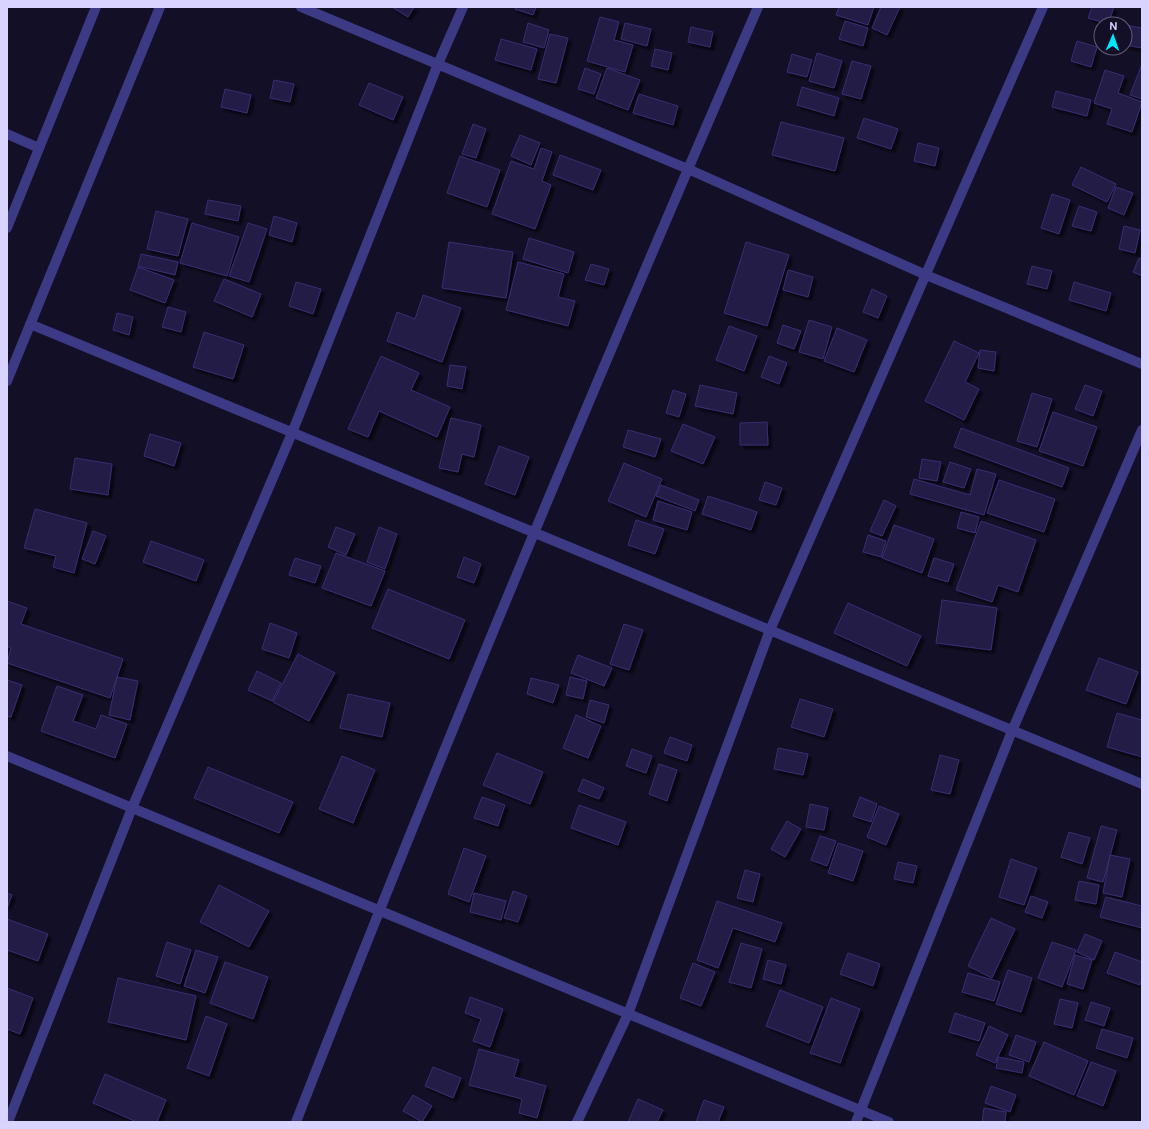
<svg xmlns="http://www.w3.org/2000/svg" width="1149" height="1129" viewBox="0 0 1149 1129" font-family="'DM Sans',sans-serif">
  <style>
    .building { fill: #241b47; stroke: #3b2d73; filter: url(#shadow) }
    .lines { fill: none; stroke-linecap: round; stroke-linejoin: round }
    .minor { stroke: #3d3a85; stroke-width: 10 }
  </style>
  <defs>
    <filter id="shadow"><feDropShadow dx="3.5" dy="3.5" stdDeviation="1" flood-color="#0009"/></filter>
  </defs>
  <rect width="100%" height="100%" fill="#130f26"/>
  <path class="building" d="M 392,7 L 414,7 L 408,17 Z
    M 516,7 L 536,7 L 533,15 L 515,9 Z
    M 839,7 L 874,7 L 868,25 L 836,15 Z
    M 881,7 L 900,7 L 887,35 L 872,28 Z
    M 1092,7 L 1114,7 L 1108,24 L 1088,18 Z
    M 600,17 L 619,22 L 614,40 L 633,45 L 625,72 L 587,61 Z
    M 845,21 L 868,28 L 863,46 L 839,39 Z
    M 528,23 L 549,30 L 544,48 L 523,42 Z
    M 625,23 L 651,29 L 647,46 L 621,39 Z
    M 1125,25 L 1142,28 L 1142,48 L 1125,45 Z
    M 691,27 L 713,32 L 710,47 L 688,42 Z
    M 550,34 L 568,38 L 556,83 L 538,79 Z
    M 501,39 L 537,49 L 531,70 L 495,60 Z
    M 1077,41 L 1097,47 L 1091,67 L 1071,61 Z
    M 655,49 L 672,53 L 668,70 L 651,66 Z
    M 817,53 L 842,61 L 834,88 L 809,81 Z
    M 792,54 L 812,60 L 807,77 L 787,72 Z
    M 852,61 L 871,66 L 861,99 L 842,94 Z
    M 1142,64 L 1142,99 L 1130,95 Z
    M 585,68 L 601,74 L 594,94 L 578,89 Z
    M 607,68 L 640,80 L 628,110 L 596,98 Z
    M 1105,70 L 1124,76 L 1118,93 L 1142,102 L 1132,132 L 1107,124 L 1112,109 L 1094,103 Z
    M 274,80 L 294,84 L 290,102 L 270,98 Z
    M 369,83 L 403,97 L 393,120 L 359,105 Z
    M 802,87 L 839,98 L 834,116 L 797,105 Z
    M 225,89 L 251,95 L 247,113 L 221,107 Z
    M 1056,91 L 1091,100 L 1087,116 L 1052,107 Z
    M 639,94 L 678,106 L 673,125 L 633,113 Z
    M 864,118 L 898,129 L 891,149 L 857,138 Z
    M 781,122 L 844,138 L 835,171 L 772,155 Z
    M 473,124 L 486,129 L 476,158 L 462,154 Z
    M 520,135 L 540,143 L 531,165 L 511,156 Z
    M 918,143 L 939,148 L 935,166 L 914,161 Z
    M 541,148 L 552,152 L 542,181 L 551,185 L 535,229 L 492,214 L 511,161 L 534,169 Z
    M 560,155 L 601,170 L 593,190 L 553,175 Z
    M 460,156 L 500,170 L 487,207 L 447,193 Z
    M 1081,167 L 1116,184 L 1107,202 L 1072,185 Z
    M 1116,187 L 1133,193 L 1124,215 L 1108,208 Z
    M 1052,194 L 1070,200 L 1059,234 L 1041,228 Z
    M 208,200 L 241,206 L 238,221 L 205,214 Z
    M 1079,206 L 1097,212 L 1091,231 L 1072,226 Z
    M 156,211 L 188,219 L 178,256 L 147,249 Z
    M 274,216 L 297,223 L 292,242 L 269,235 Z
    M 192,223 L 239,237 L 227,276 L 180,263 Z
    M 248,223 L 267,229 L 249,282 L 229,276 Z
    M 1124,226 L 1140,230 L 1135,253 L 1119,249 Z
    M 529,238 L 574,252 L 568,273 L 523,259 Z
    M 449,242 L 513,252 L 506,298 L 442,288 Z
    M 746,242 L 789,255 L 767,326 L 724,313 Z
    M 141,254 L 178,262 L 175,275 L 138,266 Z
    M 1139,258 L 1142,259 L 1142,276 L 1133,272 Z
    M 518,262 L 564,274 L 558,297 L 575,301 L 568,326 L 506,310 Z
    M 591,264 L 609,269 L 604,285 L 585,280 Z
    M 1032,266 L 1052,271 L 1047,289 L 1027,284 Z
    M 138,267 L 174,280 L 165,303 L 130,290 Z
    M 788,270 L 813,277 L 808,297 L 783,290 Z
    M 224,279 L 261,294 L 252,317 L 214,301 Z
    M 296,282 L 321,289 L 313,314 L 289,306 Z
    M 1074,282 L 1111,293 L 1106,311 L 1069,300 Z
    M 872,289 L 887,296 L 878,318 L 863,312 Z
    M 423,295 L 461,308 L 442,362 L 387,341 L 397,312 L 415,319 Z
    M 168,307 L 186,312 L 181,332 L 162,327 Z
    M 117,313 L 133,317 L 129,335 L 113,330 Z
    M 809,320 L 832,327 L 823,359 L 799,352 Z
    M 783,325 L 801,331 L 794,349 L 777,343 Z
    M 729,326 L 757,336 L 744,371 L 716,360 Z
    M 837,328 L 867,340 L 854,372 L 824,361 Z
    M 204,332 L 244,345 L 233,379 L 193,367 Z
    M 954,341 L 979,353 L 965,382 L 979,389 L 964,420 L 925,401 Z
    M 980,350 L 996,352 L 994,371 L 978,368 Z
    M 381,356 L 419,373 L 411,390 L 450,407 L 437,437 L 379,411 L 368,437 L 348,429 Z
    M 769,356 L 787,363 L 779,384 L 761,377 Z
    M 450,365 L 466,367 L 462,389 L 447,386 Z
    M 700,385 L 737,393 L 733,414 L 695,406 Z
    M 1085,385 L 1102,391 L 1093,416 L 1075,409 Z
    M 673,390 L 686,394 L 679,417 L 666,413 Z
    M 1032,393 L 1052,399 L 1037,447 L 1017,441 Z
    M 1053,412 L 1097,427 L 1083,466 L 1039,451 Z
    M 451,418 L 481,425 L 474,457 L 462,454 L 458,472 L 439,468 Z
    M 767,422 L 768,445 L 740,445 L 740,423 Z
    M 683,424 L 715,437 L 703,464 L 671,451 Z
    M 961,428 L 1069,468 L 1062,487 L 954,447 Z
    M 628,430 L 661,439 L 655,457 L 623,447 Z
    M 150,434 L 181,443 L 174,466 L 144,456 Z
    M 499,446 L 529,457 L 515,495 L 485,484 Z
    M 75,458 L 112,464 L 108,495 L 70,489 Z
    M 922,459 L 941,462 L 937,481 L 919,478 Z
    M 950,462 L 971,469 L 964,488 L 943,482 Z
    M 624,463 L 662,479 L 646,517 L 608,501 Z
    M 977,469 L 996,474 L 984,515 L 910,494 L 914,479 L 970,495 Z
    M 999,480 L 1055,499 L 1044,532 L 987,513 Z
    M 765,482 L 782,488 L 776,505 L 759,500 Z
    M 661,485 L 699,500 L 695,511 L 656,496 Z
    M 708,496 L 757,512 L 751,530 L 702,514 Z
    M 884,500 L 896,506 L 882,536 L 870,531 Z
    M 658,501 L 692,512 L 687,530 L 653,520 Z
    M 35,509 L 87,523 L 74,573 L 53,567 L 56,556 L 24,548 Z
    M 961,512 L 979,517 L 975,533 L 957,528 Z
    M 636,520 L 664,529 L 655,554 L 628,545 Z
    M 981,521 L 1036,540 L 1018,592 L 998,585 L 992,602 L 956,590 Z
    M 894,525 L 934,539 L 922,573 L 882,558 Z
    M 336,527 L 355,534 L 346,555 L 328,547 Z
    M 379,527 L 397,534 L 385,569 L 367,562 Z
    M 93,531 L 106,536 L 95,564 L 82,559 Z
    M 868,535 L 886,541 L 881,557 L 863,552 Z
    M 151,541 L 204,560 L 196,581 L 143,562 Z
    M 336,553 L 385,571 L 371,606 L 322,588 Z
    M 464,557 L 481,564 L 474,583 L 457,577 Z
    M 295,558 L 321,566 L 315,583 L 289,575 Z
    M 934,558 L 954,564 L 948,582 L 928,576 Z
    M 388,589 L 465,620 L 449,659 L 372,628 Z
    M 942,600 L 997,608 L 991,650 L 936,643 Z
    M 7,601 L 27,608 L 21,624 L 123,659 L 110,698 L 7,663 L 11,648 L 7,646 Z
    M 848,603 L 921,636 L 907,666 L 834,633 Z
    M 270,623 L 297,633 L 289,658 L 262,649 Z
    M 624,624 L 643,630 L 629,670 L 610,664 Z
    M 298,654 L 335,673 L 309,721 L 273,702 Z
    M 578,655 L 612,668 L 604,686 L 571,673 Z
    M 1099,658 L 1138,672 L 1126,704 L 1086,690 Z
    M 257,671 L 281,683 L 272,701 L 248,690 Z
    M 117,677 L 138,681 L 130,720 L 109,715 Z
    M 570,677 L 587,681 L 583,699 L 566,695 Z
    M 531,678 L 559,685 L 553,703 L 527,694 Z
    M 7,680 L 22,685 L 11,717 L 7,716 Z
    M 57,686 L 83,695 L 73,721 L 96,729 L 101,715 L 127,724 L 115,758 L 41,731 Z
    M 348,694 L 390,703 L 382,737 L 340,728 Z
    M 800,699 L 833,709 L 824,737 L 791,727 Z
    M 590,700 L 609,705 L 604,723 L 586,717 Z
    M 1117,713 L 1142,720 L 1142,757 L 1107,747 Z
    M 576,715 L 601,726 L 588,758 L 563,748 Z
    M 670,737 L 692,745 L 687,761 L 664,753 Z
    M 778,748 L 808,754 L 803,775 L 774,769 Z
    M 632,749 L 652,756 L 646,773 L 626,766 Z
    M 497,753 L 543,772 L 530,804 L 483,785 Z
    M 940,755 L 959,760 L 950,794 L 931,790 Z
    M 342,756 L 375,770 L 353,823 L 319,809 Z
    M 659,764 L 677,770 L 667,801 L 649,794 Z
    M 208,767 L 293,802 L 279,833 L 194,798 Z
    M 583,779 L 604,788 L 599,799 L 578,791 Z
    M 482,797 L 505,805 L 498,826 L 474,818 Z
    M 860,797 L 877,804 L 871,822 L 853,816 Z
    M 810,804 L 828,808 L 824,830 L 806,827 Z
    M 579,805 L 626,822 L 618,845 L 571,828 Z
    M 879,806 L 899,814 L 886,845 L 867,837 Z
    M 787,821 L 801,829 L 785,857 L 771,849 Z
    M 1101,826 L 1117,830 L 1103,882 L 1087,878 Z
    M 1069,832 L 1090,838 L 1082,864 L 1061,857 Z
    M 820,836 L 836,841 L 827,866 L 811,860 Z
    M 838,843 L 863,851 L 853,881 L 828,873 Z
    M 464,848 L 486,856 L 469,902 L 448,894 Z
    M 1110,855 L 1130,859 L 1122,897 L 1103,893 Z
    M 1011,859 L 1037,868 L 1024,905 L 999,897 Z
    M 898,862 L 917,866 L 913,883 L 894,879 Z
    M 745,870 L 760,874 L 753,902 L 737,898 Z
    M 1079,881 L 1099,885 L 1096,904 L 1075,900 Z
    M 219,885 L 269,911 L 249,947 L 200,922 Z
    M 513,891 L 527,896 L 518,922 L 504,918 Z
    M 7,893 L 12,895 L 7,908 Z
    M 474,893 L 506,901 L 501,920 L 470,912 Z
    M 1031,896 L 1048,902 L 1042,918 L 1025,912 Z
    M 1106,897 L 1142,906 L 1142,928 L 1100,917 Z
    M 717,901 L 782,923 L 775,942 L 733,928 L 718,968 L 697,960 Z
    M 991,918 L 1015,929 L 992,978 L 968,966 Z
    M 7,919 L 48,934 L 38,961 L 7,950 Z
    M 1085,934 L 1102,941 L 1094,960 L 1077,952 Z
    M 167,942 L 191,950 L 180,984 L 156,976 Z
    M 1052,942 L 1076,950 L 1062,987 L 1038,978 Z
    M 741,943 L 762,949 L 751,988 L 729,982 Z
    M 196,950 L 218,957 L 205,993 L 184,986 Z
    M 1115,952 L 1142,962 L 1142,979 L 1140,985 L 1107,973 Z
    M 848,953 L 880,964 L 873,986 L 840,974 Z
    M 1075,955 L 1092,960 L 1083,989 L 1067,984 Z
    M 768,960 L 786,965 L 781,984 L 763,979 Z
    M 225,962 L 268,977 L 253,1019 L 210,1003 Z
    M 693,963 L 715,972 L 701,1006 L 680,998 Z
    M 1008,970 L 1032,978 L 1021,1012 L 996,1004 Z
    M 968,973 L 1000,982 L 994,1001 L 962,992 Z
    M 118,978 L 196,996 L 186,1040 L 108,1022 Z
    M 7,988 L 33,998 L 20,1034 L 7,1029 Z
    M 780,990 L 823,1007 L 809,1043 L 766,1026 Z
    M 470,997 L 503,1009 L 490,1047 L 473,1041 L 481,1019 L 465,1013 Z
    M 831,998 L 860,1009 L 840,1063 L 810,1053 Z
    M 1060,999 L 1078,1003 L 1072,1028 L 1054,1024 Z
    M 1091,1002 L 1110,1008 L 1104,1026 L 1085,1020 Z
    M 955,1013 L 985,1023 L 979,1041 L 949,1032 Z
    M 206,1016 L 227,1024 L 209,1076 L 187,1068 Z
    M 989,1026 L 1008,1035 L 995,1063 L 976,1055 Z
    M 1102,1029 L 1133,1038 L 1127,1058 L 1096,1048 Z
    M 1016,1035 L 1036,1042 L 1029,1062 L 1009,1055 Z
    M 1044,1042 L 1088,1061 L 1074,1095 L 1029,1076 Z
    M 479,1049 L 519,1060 L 514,1077 L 546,1086 L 537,1118 L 519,1113 L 522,1099 L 469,1085 Z
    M 998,1057 L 1024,1062 L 1022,1073 L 996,1068 Z
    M 1091,1062 L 1116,1071 L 1103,1106 L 1077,1096 Z
    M 433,1067 L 461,1078 L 453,1098 L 425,1086 Z
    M 105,1074 L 166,1100 L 157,1122 L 137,1122 L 93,1103 Z
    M 991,1086 L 1016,1095 L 1010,1112 L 985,1103 Z
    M 413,1095 L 432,1106 L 422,1122 L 403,1111 Z
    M 638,1099 L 663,1110 L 657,1122 L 628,1122 Z
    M 704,1100 L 724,1107 L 718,1122 L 696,1122 Z
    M 984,1108 L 1006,1112 L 1005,1122 L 982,1122 Z"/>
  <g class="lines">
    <path class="minor" d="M 301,7 L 688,169 L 926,275 L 1142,364
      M 7,134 L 39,148
      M 7,228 L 96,7
      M 30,324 L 1142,784
      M 7,381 L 160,7
      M 7,756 L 889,1122
      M 8,1122 L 132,808 L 292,433 L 438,64 L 463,7
      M 296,1122 C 442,747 598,376 758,7
      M 577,1122 L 628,1014 L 770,630 L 1043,7
      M 856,1122 L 1012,731 L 1142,430"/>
  </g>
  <rect width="1149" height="1129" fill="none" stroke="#d9d4ff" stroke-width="16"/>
  <g transform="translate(1113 36) rotate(2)"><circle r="19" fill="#130f26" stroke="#625e7d"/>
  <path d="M0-3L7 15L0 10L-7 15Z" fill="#00e5ff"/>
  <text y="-6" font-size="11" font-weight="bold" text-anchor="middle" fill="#d9d4ff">N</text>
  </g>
</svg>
